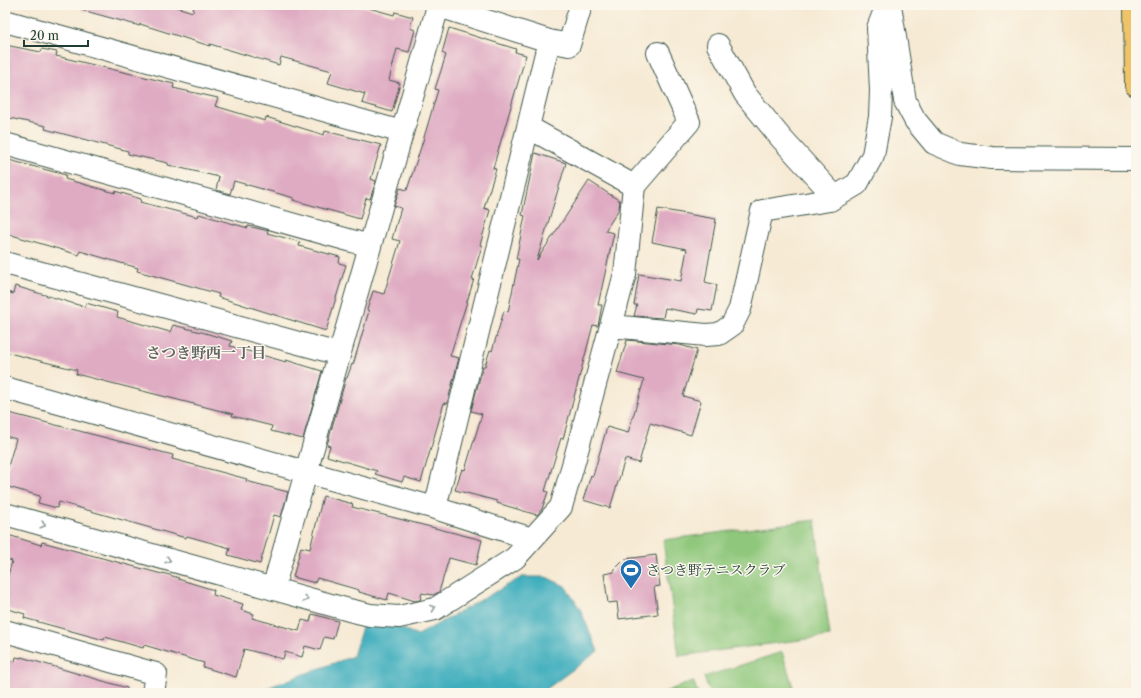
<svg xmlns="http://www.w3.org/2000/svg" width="1141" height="698" viewBox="0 0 1141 698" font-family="'Libre Caslon Text','Noto Serif JP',serif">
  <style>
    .green { fill: #8fc77b; stroke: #578258 }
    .water { fill: #40aebd; stroke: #307678 }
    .building { fill: #dfabc2 }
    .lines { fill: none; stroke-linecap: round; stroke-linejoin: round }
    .minor-casing { stroke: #3f574c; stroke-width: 24 }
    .major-casing { stroke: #3f574c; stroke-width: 24 }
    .minor { stroke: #fff; stroke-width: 22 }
    .major { stroke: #efc469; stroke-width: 22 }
    .oneway { stroke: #8f9e9a }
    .labels { text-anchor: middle; stroke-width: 3; stroke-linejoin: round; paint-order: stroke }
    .poi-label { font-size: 14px; fill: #1f3d34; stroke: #fbf7ec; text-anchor: start }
    .neighbourhood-label { font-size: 15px; font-weight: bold; fill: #626466; stroke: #fbf7ec }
  </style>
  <rect width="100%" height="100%" fill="#fbf7ec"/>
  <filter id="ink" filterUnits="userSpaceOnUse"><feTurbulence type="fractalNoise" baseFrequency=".025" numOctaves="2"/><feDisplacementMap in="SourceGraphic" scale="8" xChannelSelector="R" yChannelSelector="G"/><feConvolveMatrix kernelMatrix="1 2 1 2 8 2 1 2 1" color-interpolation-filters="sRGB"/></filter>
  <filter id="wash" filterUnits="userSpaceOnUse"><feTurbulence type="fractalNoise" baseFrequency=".012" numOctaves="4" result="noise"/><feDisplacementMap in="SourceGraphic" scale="16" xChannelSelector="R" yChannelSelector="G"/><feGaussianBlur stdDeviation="0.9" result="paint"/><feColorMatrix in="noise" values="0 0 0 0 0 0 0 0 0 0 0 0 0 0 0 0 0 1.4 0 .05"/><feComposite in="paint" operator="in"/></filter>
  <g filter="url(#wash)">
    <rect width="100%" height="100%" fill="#f6ead4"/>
    <path class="green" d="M 815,520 L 830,636 L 679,656 L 663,540 Z
      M 782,652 L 795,693 L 710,693 L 704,677 Z
      M 693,681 L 698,693 L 662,693 Z"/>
    <path class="water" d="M 522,577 L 546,577 L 565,586 L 580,609 L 598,651 L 541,693 L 253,693 L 353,656 L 363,624 L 390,624 L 418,635 Z"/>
    <g id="blocks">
      <path class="building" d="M 82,5 L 170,5 L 193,12 L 194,5 L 358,5 L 394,15 L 395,12 L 413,17 L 410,28 L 415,30 L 409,52 L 397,49 L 389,80 L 400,83 L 392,112 L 362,103 L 365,94 L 328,83 L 332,71 L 281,57 L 279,65 L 210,44 L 210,46 L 140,24 L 140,26 L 82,10 Z
        M 449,28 L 516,49 L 515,52 L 526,55 L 493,168 L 496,169 L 484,208 L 490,210 L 480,245 L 482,246 L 472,279 L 474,279 L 450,356 L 459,358 L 447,404 L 444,403 L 421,482 L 404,477 L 402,482 L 375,474 L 377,471 L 327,456 L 330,446 L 327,445 L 346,378 L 347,378 L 352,364 L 353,365 L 369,311 L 367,310 L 373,291 L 384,294 L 400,241 L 392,239 L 401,208 L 394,206 L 400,188 L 407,190 L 422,144 L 438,90 L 435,89 L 446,55 L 442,53 Z
        M 5,45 L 41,52 L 42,49 L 57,52 L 56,56 L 174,84 L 173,88 L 218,98 L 215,106 L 265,121 L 266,117 L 324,135 L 325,131 L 381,145 L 371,179 L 376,181 L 370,199 L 366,198 L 360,219 L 293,200 L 294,198 L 234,181 L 230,194 L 216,190 L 219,177 L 168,165 L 168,163 L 128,154 L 128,151 L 45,129 L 46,126 L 5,117 Z
        M 535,153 L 566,163 L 537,260 L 589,181 L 620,201 L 619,209 L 605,231 L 614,233 L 598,305 L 602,305 L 598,326 L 593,325 L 563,439 L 561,438 L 545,491 L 548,492 L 542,509 L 537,515 L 497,503 L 497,501 L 455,490 L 462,469 L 465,470 L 482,414 L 471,411 L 483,366 L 485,366 L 490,350 L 492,351 L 504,311 L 508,312 L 519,259 L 516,259 L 525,216 L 522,215 Z
        M 5,159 L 66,175 L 65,179 L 115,193 L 115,191 L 141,199 L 140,202 L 198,217 L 199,214 L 248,228 L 248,226 L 268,231 L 267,233 L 300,242 L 299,246 L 340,257 L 339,263 L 346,265 L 326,331 L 218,297 L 219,294 L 137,271 L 138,268 L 80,251 L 79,255 L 5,233 Z
        M 658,209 L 716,219 L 705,282 L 717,285 L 712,311 L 698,309 L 697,314 L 665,308 L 663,318 L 634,316 L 637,305 L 634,305 L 639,274 L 681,281 L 687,249 L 652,242 Z
        M 15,286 L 85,307 L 86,303 L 118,312 L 117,317 L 170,332 L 173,325 L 205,333 L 232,341 L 230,346 L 286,362 L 286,360 L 322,371 L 303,439 L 271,431 L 272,426 L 232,416 L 233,414 L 76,374 L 77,370 L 5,352 L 5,291 L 13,294 Z
        M 627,340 L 680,345 L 697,350 L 683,396 L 701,401 L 691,435 L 650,423 L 639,463 L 625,459 L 610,508 L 583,500 L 591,475 L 593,476 L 607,427 L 628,433 L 644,380 L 617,373 Z
        M 5,412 L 173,455 L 172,459 L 247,479 L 246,481 L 288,492 L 281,517 L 274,515 L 260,564 L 228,555 L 230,548 L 187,536 L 186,538 L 59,502 L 57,508 L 38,503 L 40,496 L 5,486 L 5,477 L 16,439 L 5,436 Z
        M 323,496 L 353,504 L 352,507 L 482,540 L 476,565 L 449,558 L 439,592 L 433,595 L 422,593 L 420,600 L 415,601 L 389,593 L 387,600 L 359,592 L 359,590 L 317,578 L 315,583 L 293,577 L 301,547 L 310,549 Z
        M 8,535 L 41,545 L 42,542 L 162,574 L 163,573 L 179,578 L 178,579 L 214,590 L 213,595 L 243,604 L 241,610 L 254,614 L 252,618 L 299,631 L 302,620 L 310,622 L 312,614 L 338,621 L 333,639 L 324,637 L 320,650 L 305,646 L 302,657 L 285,652 L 283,659 L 244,649 L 236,677 L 203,667 L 204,663 L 144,645 L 143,648 L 105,637 L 104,640 L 24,618 L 25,614 L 5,608 L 5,586 L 12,561 L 5,559 L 5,544 Z
        M 656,555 L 660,586 L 654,587 L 658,614 L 619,619 L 617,602 L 608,603 L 604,574 L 614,572 L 614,570 L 625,559 Z
        M 16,657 L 21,658 L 21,657 L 127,688 L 127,693 L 5,693 L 5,659 L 15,662 Z"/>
    </g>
  </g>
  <g filter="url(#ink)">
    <use href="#blocks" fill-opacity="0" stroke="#3f574c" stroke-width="1"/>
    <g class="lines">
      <g class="minor-casing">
        <path id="minor" d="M 436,5 L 549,41 L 569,45 L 581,5
          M 890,5 L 905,101 L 915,120 L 934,143 L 960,154 L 992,158 L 1136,159
          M 5,21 L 402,132
          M 718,45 L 745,94 L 781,138 L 835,197
          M 5,144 L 370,246
          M 634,186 L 689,122 L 658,53
          M 5,263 L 339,354
          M 611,326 L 706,335 L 719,334 L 732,325 L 740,309 L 762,211 L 830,200 L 857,184 L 873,155 L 880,117 L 881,91 L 878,28 L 887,5
          M 5,388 L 435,508 L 532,539
          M 435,508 L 549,41
          M 5,514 L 349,610 L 370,615 L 399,617 L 435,609 L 515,558 L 561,507 L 575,458 L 625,274 L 634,186 L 528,127
          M 273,589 L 438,6
          M 5,631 L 156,674 L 153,693"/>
      </g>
      <g class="major-casing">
        <path id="major" d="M 1135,5 L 1136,85"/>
      </g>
      <use href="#minor" class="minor"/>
      <use href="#major" class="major"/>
    </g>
    <defs><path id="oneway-chevron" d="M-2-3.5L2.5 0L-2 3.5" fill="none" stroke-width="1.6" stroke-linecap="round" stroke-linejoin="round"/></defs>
    <g class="oneway">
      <use href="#oneway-chevron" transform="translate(43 525) rotate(16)"/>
      <use href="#oneway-chevron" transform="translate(168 560) rotate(16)"/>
      <use href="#oneway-chevron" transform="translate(306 599) rotate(15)"/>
      <use href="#oneway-chevron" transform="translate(433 608) rotate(-20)"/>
    </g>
  </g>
  <defs>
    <g id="stadium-pin" transform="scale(1.15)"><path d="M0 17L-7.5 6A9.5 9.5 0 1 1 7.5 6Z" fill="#1f6fb2" stroke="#fbf7ec"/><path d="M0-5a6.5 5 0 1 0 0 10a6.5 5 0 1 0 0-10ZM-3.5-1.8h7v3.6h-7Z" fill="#fff"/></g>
  </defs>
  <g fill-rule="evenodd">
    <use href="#stadium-pin" x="631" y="570"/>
  </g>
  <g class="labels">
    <g class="poi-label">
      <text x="646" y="575">さつき野テニスクラブ</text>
    </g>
    <g class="neighbourhood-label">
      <text x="206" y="358">さつき野西一丁目</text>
    </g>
  </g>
  <rect width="1141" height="698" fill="none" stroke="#fbf7ec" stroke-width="20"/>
  <path d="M24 40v6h64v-6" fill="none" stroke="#1f3d34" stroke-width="2"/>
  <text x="30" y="40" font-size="12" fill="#1f3d34" stroke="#fbf7ec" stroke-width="3" paint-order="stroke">20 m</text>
</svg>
